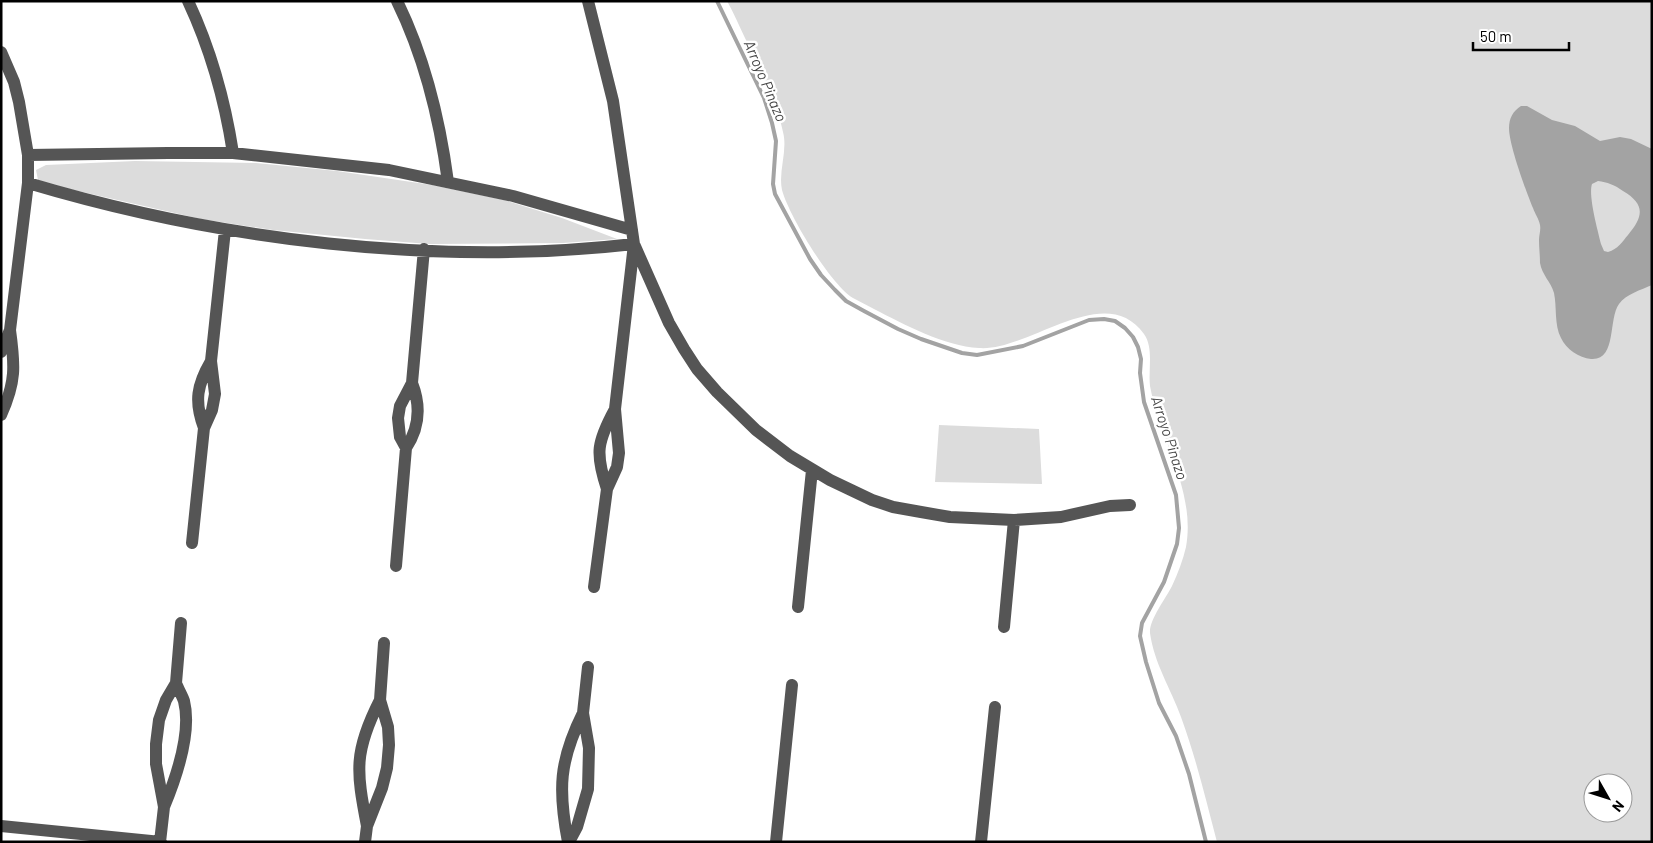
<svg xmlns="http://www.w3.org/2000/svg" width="1653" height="843" viewBox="0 0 1653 843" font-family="Barlow,sans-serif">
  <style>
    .green { fill: #dcdcdc; fill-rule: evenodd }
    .water { fill: #a3a3a3; fill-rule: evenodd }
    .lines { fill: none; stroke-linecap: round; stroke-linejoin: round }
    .stream { stroke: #a3a3a3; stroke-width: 4 }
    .minor { stroke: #555; stroke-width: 12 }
    .labels { text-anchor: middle; stroke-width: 5; stroke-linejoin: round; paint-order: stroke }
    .water-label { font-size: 15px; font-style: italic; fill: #444; stroke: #fff }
  </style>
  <rect width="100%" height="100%" fill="#fff"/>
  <path class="green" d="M 727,1 L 1652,1 L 1652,842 L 1217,842 C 1206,800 1196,758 1181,717 C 1171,689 1154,663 1150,633 C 1149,620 1166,598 1172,586 C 1178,573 1183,560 1186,547 C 1196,491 1160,440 1150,386 C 1148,370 1154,348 1144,334 C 1105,279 1028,352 979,348 C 944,346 905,325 874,309 C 867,305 860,302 853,298 C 831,285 789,216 782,190 C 778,171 788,151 783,132 C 776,99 760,68 745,38 C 739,26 734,13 727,1 ZM 1593,783 L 1623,783 L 1623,813 L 1593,813 Z
    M 135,161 L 256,163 L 337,171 L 432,185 L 504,200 L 562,218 L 617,239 L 563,243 L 429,244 L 365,239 L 273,230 L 201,219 L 56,186 L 38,180 L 36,170 L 46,165 Z
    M 939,425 L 1039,429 L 1042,484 L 935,482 Z"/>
  <path class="water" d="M 1521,106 L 1527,106 L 1552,120 L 1575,126 L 1600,141 L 1620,137 L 1631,139 L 1652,149 L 1652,285 C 1641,290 1626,294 1619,304 C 1608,319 1617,361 1591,359 C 1579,358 1566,349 1561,338 C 1554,325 1557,307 1554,293 C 1551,282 1542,275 1540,263 C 1540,255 1539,248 1539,240 C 1539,235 1541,230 1540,225 C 1539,219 1535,214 1533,208 C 1526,191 1509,145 1509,128 C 1509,118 1513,111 1521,106 ZM 1598,181 C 1607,182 1615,185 1623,191 C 1645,204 1644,216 1628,235 C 1622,242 1618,249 1608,252 L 1604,251 L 1601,244 C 1598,231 1588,196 1592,184 Z"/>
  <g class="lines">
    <path class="stream" d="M 717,1 L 764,98 L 772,123 L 776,141 L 773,184 L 775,194 L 810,259 L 821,275 L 835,290 L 846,301 L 864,311 L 898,329 L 921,339 L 962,353 L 977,355 L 1023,346 L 1089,320 L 1104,319 L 1115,321 L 1125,328 L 1133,337 L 1138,347 L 1141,359 L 1140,373 L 1144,402 L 1176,495 L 1179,528 L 1177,544 L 1164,582 L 1142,623 L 1140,636 L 1146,662 L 1159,703 L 1176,736 L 1189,774 L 1206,842"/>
    <path class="minor" d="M 188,1 C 211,50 225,101 233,153
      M 397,1 C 424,56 440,121 448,182
      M 588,1 L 613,101 L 634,244 L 669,323 L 684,349 L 697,369 L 717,392 L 756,430 L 790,456 L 830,480 L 872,500 L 893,507 L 921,512 L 950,517 L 1014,520 L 1061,517 L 1110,506 L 1130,505
      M 1,52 L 14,82 L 19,102 L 28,155 L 28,183 L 10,330
      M 28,155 L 168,153 L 233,153 L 389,170 L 513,196 L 632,230
      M 28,183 C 219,240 436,267 634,244 L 615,409
      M 1,352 L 10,330 C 15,366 16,382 1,415
      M 211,361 C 197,385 194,401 204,428 L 212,410 L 215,394 L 211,361 L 225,230
      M 412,383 C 421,406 420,427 406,448 L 400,437 L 398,418 L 400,406 L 412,383 L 424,249
      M 192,543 L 204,428
      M 396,566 L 406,448
      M 594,587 L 607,489 L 617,467 L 619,453 L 615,409 C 597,442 595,453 607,489
      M 798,607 L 812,470
      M 1004,627 L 1014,520
      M 176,683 C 178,689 182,695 184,701 C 192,733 176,778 164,807 L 156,764 L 156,744 L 159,720 L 166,700 L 176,683 L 181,623
      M 380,700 C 354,751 356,770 367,826 L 382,788 L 387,768 L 389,745 L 388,727 L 380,700 L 384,643
      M 1,826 L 161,842
      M 160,842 L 164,807
      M 365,842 L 367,826
      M 568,842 C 558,790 559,761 583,713
      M 569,842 L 577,827 L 588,789 L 589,748 L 583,713 L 588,667
      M 776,842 L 792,685
      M 981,842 L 995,707"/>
  </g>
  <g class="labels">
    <g class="water-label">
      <text transform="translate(765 81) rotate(67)" y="5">Arroyo Pinazo</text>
      <text transform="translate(1169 438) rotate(72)" y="5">Arroyo Pinazo</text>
    </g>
  </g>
  <rect width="1653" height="843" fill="none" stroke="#000000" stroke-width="5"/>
  <g transform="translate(1608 798) rotate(129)"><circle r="24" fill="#ffffff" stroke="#999999"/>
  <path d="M0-4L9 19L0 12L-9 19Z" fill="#000000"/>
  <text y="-8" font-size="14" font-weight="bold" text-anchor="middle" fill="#000000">N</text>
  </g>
  <path d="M1473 42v8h96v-8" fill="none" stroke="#000000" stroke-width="2.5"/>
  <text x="1480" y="42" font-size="15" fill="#000000" stroke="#ffffff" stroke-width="4" paint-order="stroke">50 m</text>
</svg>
